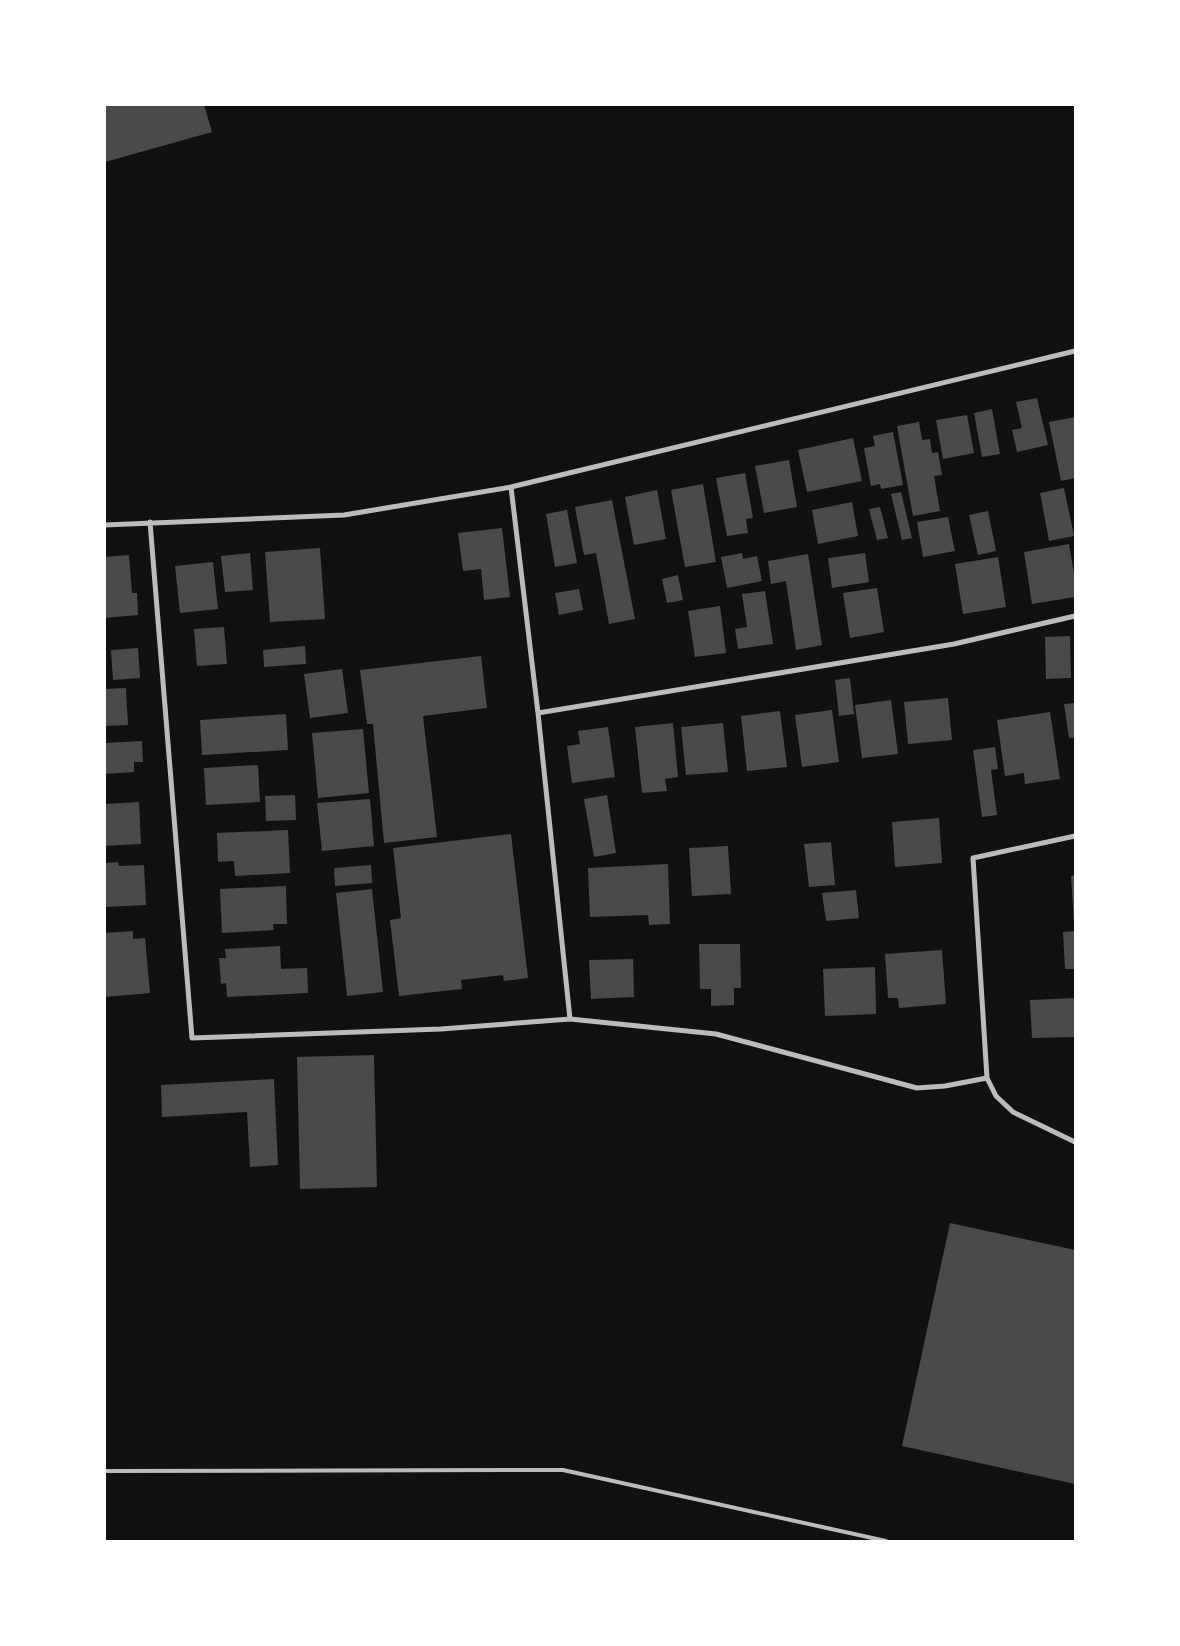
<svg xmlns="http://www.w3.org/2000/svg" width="1180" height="1646" viewBox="0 0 1180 1646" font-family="Inter,sans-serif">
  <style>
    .building { fill: #4a4a4a }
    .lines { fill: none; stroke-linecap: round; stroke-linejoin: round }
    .service { stroke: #bcbcbc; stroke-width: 4 }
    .minor { stroke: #bcbcbc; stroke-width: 5 }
  </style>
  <rect width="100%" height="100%" fill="#111"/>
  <path class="building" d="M 105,105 L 204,105 L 212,132 L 105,162 Z
    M 1037,398 L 1048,445 L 1017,452 L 1012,430 L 1022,428 L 1016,402 Z
    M 992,409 L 1000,454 L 982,457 L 974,413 Z
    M 967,415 L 974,453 L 943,459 L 936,420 Z
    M 1075,417 L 1075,478 L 1061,481 L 1049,422 Z
    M 919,422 L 922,440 L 930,439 L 932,453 L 938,452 L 942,475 L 934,476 L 940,511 L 913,516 L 897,426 Z
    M 893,432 L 903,485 L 881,489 L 880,484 L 871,486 L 864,448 L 875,446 L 873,436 Z
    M 853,438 L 862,481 L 807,492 L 798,450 Z
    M 789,460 L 797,507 L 764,513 L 755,466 Z
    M 745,473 L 753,518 L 746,519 L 748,533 L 727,536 L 716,478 Z
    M 703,484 L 716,562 L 685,567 L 671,490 Z
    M 1064,488 L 1074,536 L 1049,541 L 1040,493 Z
    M 657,490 L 666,539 L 634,545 L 625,497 Z
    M 901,492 L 912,538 L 902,540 L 891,494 Z
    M 612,500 L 635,619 L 609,624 L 596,553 L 584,555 L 575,507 Z
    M 852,502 L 858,536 L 818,544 L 812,510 Z
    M 880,507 L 888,538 L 877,540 L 869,509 Z
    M 567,510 L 577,563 L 555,567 L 546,514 Z
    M 988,511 L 996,551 L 978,555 L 969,515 Z
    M 948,517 L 955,551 L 923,557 L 917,522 Z
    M 502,528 L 510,597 L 484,600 L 481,569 L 463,571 L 458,533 Z
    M 1069,544 L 1075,579 L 1075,597 L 1032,604 L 1024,552 Z
    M 320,548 L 325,619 L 270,622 L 265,552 Z
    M 250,553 L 253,590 L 225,592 L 221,556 Z
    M 742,553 L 743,559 L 757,556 L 762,581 L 727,588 L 721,557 Z
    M 865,553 L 869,582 L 832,588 L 828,558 Z
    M 808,554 L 822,645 L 796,650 L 786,581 L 771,584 L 768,561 Z
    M 129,555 L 132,593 L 137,593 L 138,615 L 105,618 L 105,557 Z
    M 998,557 L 1006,607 L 963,614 L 955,564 Z
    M 213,562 L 218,609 L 180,613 L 175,566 Z
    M 678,575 L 683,600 L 667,603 L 662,579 Z
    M 877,588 L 884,632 L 850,638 L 843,593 Z
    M 579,589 L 583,610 L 559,615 L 555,593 Z
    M 765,591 L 773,644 L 738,649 L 735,629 L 747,627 L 742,594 Z
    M 720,606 L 726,653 L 695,657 L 688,611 Z
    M 224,627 L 227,664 L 197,666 L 194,629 Z
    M 1070,636 L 1071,678 L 1046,679 L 1045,637 Z
    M 305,646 L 306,664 L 264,667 L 263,650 Z
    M 138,648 L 140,678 L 113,680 L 111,650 Z
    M 481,656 L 487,708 L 423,716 L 437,837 L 384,843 L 373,724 L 367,724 L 360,670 Z
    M 342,669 L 348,713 L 310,718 L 304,674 Z
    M 850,678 L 854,714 L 839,716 L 835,680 Z
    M 126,688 L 128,725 L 105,726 L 105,689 Z
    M 948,698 L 952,740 L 908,744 L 904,702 Z
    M 891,700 L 898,754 L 862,758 L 855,705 Z
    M 1075,703 L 1075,738 L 1069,738 L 1064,704 Z
    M 832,710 L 839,762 L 802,767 L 795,715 Z
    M 780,711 L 787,767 L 747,771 L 741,716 Z
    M 1050,712 L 1060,779 L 1025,784 L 1024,773 L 1005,776 L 997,720 Z
    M 286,714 L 288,750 L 202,755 L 200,720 Z
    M 673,723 L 678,777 L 665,779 L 667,791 L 642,793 L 635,727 Z
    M 723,723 L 728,772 L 686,775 L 681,727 Z
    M 608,727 L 615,777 L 572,783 L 567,746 L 580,744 L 578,731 Z
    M 363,729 L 369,793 L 318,798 L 312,733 Z
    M 142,741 L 143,762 L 134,762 L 134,772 L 105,774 L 105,743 Z
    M 995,747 L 998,769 L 991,770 L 997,815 L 982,817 L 973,750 Z
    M 258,765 L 260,802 L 206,805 L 204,768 Z
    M 295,795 L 296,820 L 266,821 L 265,796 Z
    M 607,795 L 616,853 L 594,857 L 584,799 Z
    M 370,799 L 374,846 L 322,851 L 317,803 Z
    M 139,802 L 141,844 L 105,846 L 105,804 Z
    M 939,818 L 942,863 L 895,867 L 892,822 Z
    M 288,830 L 290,873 L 235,876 L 234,861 L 218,862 L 217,833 Z
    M 511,834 L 528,978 L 504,981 L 503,975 L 461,980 L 462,989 L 399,996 L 390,920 L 401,918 L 393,848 Z
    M 831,842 L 835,885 L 809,887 L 804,844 Z
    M 728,846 L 731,894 L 692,896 L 689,848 Z
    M 118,862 L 119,866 L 144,865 L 146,905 L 105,907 L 105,863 Z
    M 668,864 L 670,924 L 649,925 L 648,915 L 590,917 L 588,868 Z
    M 371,865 L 372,883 L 335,886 L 334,868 Z
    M 1075,875 L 1075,924 L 1074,924 L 1071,876 Z
    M 286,886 L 287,924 L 273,924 L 274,930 L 222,933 L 220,889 Z
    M 372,889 L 383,992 L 347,996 L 336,893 Z
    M 856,890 L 859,918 L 826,921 L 822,893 Z
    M 133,931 L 133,939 L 145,938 L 150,993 L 105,997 L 105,933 Z
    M 1075,931 L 1075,969 L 1065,969 L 1063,932 Z
    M 699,944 L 740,944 L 741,988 L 734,988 L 734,1005 L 711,1006 L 711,989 L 700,989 Z
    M 280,946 L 281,969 L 307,968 L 308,993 L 227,997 L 226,983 L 221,984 L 219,958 L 226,958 L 225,949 Z
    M 942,950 L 946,1004 L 899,1008 L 898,998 L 888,998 L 885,954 Z
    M 633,959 L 634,997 L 591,999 L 589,960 Z
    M 875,967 L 876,1014 L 825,1016 L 823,969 Z
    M 1075,998 L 1075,1037 L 1032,1038 L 1030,1000 Z
    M 374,1055 L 377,1187 L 300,1189 L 297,1057 Z
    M 274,1079 L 278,1165 L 250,1167 L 247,1112 L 162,1117 L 161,1085 Z
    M 950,1223 L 1075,1250 L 1075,1484 L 902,1446 Z"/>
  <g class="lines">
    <path class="service" d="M 105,1471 L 563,1470 L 886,1541"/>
    <path class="minor" d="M 511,487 L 538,713 L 570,1019
      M 150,522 L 192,1038 L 441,1029 L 570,1019 L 716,1034 L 917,1088 L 945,1086 L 987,1078 L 996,1096 L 1013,1112 L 1075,1142
      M 105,525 L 344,515 L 511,487 L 1075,351
      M 538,713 L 954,644 L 1075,616
      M 987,1078 L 973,858 L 1075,836"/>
  </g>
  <rect width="1180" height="1646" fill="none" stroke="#ffffff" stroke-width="212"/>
</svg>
